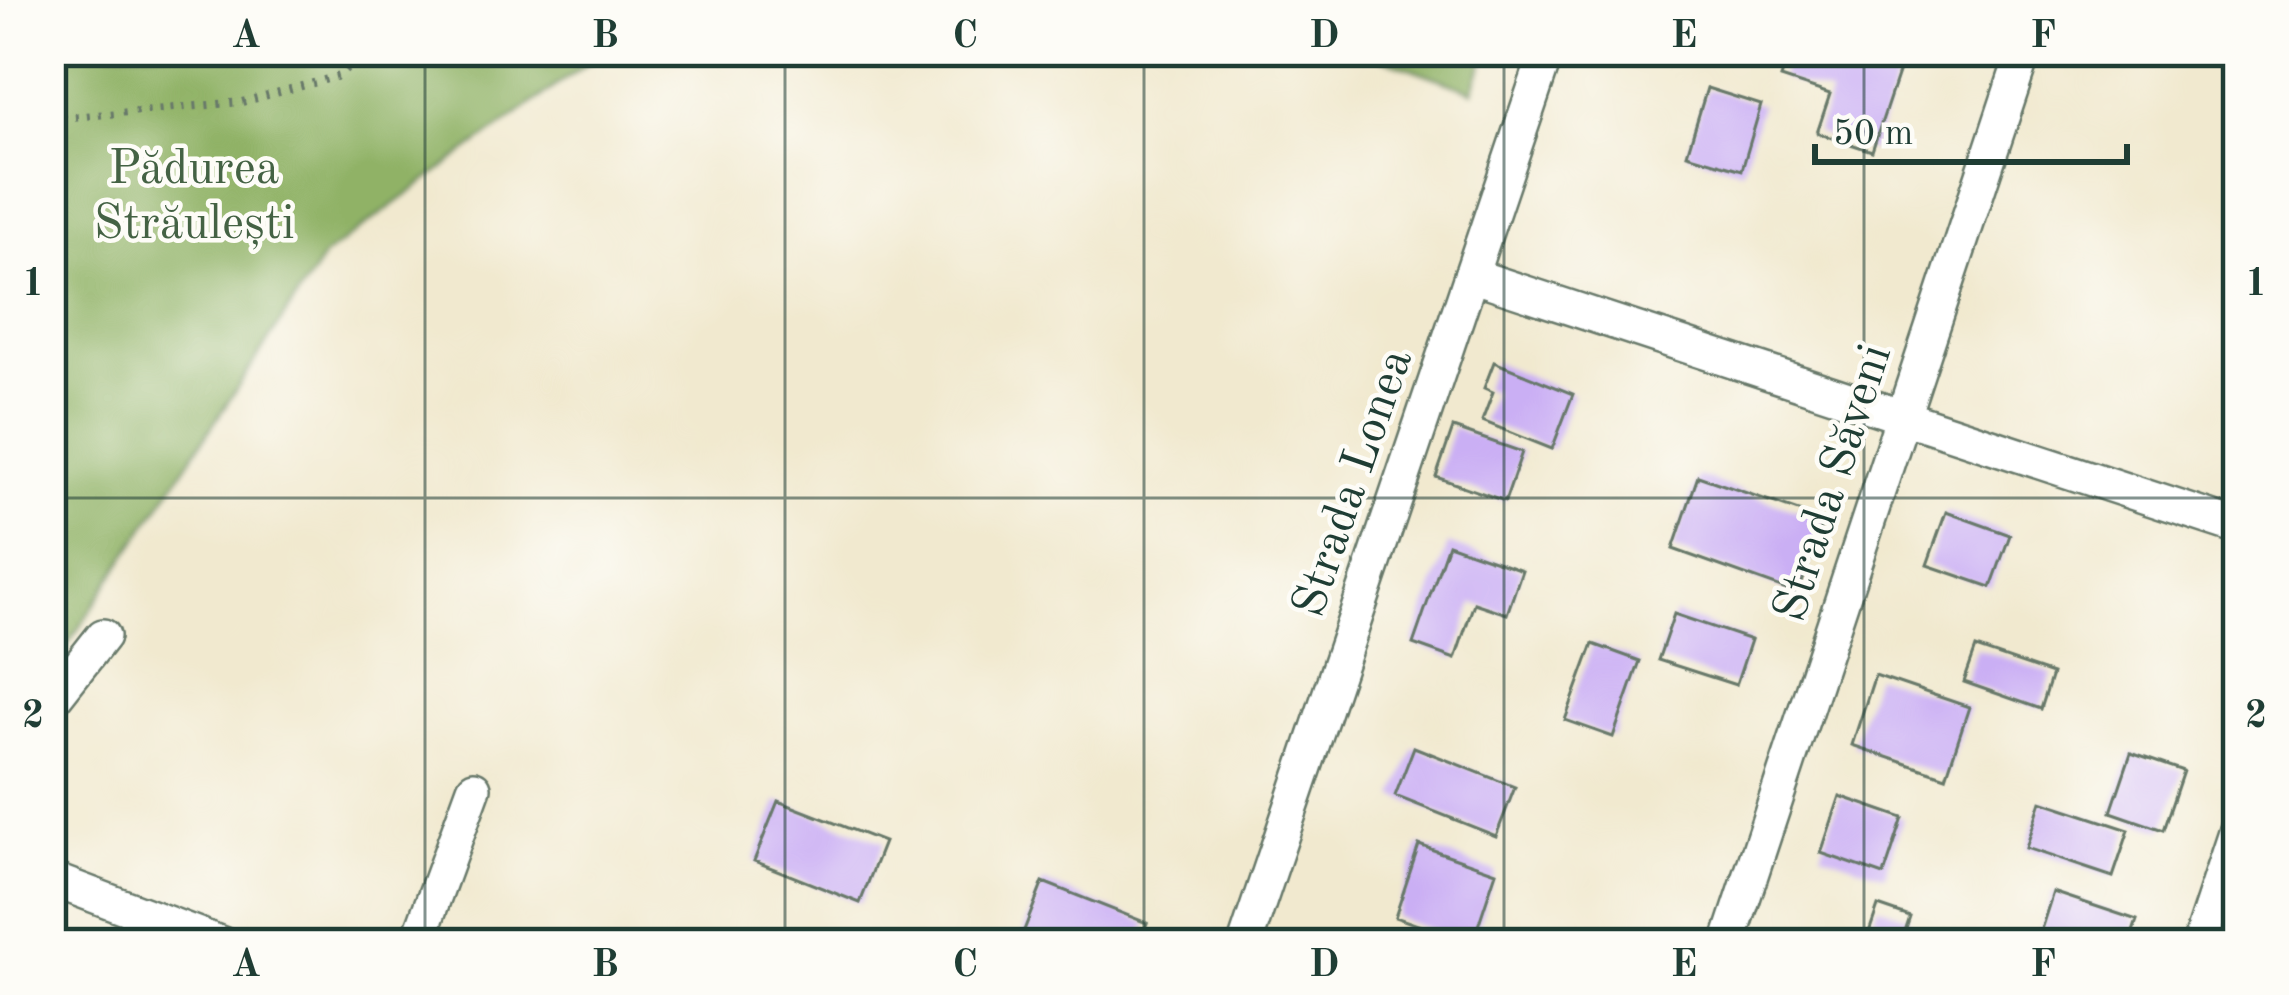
<svg xmlns="http://www.w3.org/2000/svg" width="2289" height="995" viewBox="0 0 2289 995" font-family="'Old Standard TT',serif">
  <style>
    .forest { fill: #90b266; stroke: #58784d; stroke-width: 3 }
    .building { fill: #caaff4 }
    .lines { fill: none; stroke-linecap: round; stroke-linejoin: round }
    .street-casing { stroke: #68796a; stroke-width: 38 }
    .path { stroke: #68796a; stroke-width: 8; stroke-dasharray: 3 9; stroke-linecap: butt }
    .street { stroke: #fff; stroke-width: 33 }
    .grid { fill: none; stroke: #1f3d34; stroke-width: 3; stroke-opacity: 0.55 }
    .labels { text-anchor: middle; stroke-width: 9; stroke-linejoin: round; paint-order: stroke }
    .park-label { font-size: 48px; fill: #446244; stroke: #fdfcf7 }
    .street-label { font-size: 48px; fill: #1f3d34; stroke: #fdfcf7 }
    .neatline { fill: none; stroke: #1f3d34; stroke-width: 4.5 }
    .grid-label { font-size: 39px; text-anchor: middle; font-weight: bold; fill: #1f3d34 }
  </style>
  <rect width="100%" height="100%" fill="#fdfcf7"/>
  <filter id="ink" filterUnits="userSpaceOnUse"><feTurbulence type="fractalNoise" baseFrequency=".00833" numOctaves="2"/><feDisplacementMap in="SourceGraphic" scale="24" xChannelSelector="R" yChannelSelector="G"/><feConvolveMatrix kernelMatrix="1 2 1 2 8 2 1 2 1" color-interpolation-filters="sRGB"/></filter>
  <filter id="wash" filterUnits="userSpaceOnUse"><feTurbulence type="fractalNoise" baseFrequency=".004" numOctaves="4" result="noise"/><feDisplacementMap in="SourceGraphic" scale="48" xChannelSelector="R" yChannelSelector="G"/><feGaussianBlur stdDeviation="2.7" result="paint"/><feColorMatrix in="noise" values="0 0 0 0 0 0 0 0 0 0 0 0 0 0 0 0 0 1.4 0 .05"/><feComposite in="paint" operator="in"/></filter>
  <g filter="url(#wash)">
    <rect width="100%" height="100%" fill="#f1e9cf"/>
    <path class="forest" d="M 51,51 L 604,51 L 325,255 L 51,670 Z
      M 1363,51 L 1487,51 L 1473,91 Z"/>
    <g id="blocks">
      <path class="building" d="M 1790,51 L 1860,51 L 1901,64 L 1872,151 L 1817,133 L 1830,94 L 1781,78 Z
        M 2186,51 L 2223,51 L 2219,63 Z
        M 1707,88 L 1761,105 L 1742,170 L 1687,154 Z
        M 1494,362 L 1573,394 L 1552,449 L 1482,421 L 1493,392 L 1484,388 Z
        M 1453,428 L 1522,452 L 1505,501 L 1436,477 Z
        M 1698,476 L 1824,520 L 1798,594 L 1673,549 Z
        M 1946,512 L 2010,535 L 1991,587 L 1927,565 Z
        M 1448,544 L 1522,570 L 1507,614 L 1474,603 L 1455,659 L 1413,644 Z
        M 1674,614 L 1751,640 L 1736,685 L 1658,660 Z
        M 1593,644 L 1640,661 L 1613,737 L 1565,720 Z
        M 1976,648 L 2052,674 L 2041,709 L 1964,682 Z
        M 1875,675 L 1969,707 L 1946,777 L 1852,745 Z
        M 1414,747 L 1515,787 L 1496,836 L 1395,796 Z
        M 2131,753 L 2183,771 L 2163,830 L 2111,812 Z
        M 1840,796 L 1903,818 L 1884,875 L 1821,853 Z
        M 778,801 L 884,842 L 860,903 L 754,861 Z
        M 2041,801 L 2129,830 L 2113,877 L 2026,848 Z
        M 1419,845 L 1496,872 L 1472,944 L 1395,917 Z
        M 1043,882 L 1147,923 L 1139,944 L 1049,944 L 1023,933 Z
        M 2053,892 L 2137,920 L 2129,944 L 2054,944 L 2038,939 Z
        M 1878,906 L 1910,917 L 1901,944 L 1865,944 Z"/>
    </g>
  </g>
  <g filter="url(#ink)">
    <use href="#blocks" fill-opacity="0" stroke="#68796a" stroke-width="3"/>
    <g class="lines">
      <g class="street-casing">
        <path id="street" d="M 1471,275 L 2238,527
          M 51,702 L 103,636
          M 51,879 L 222,944
          M 417,944 L 474,788
          M 1245,944 L 1547,51
          M 1728,944 L 2024,51
          M 2199,944 L 2238,827"/>
      </g>
      <path class="path" d="M 51,119 L 242,102 L 339,76 L 363,51"/>
      <use href="#street" class="street"/>
    </g>
  </g>
  <path class="grid" d="M 425,51 L 425,944M 785,51 L 785,944M 1144,51 L 1144,944M 1504,51 L 1504,944M 1864,51 L 1864,944M 51,498 L 2238,498"/>
  <g class="labels">
    <g class="park-label">
      <text x="194" y="183">Pădurea<tspan x="194" dy="55">Străulești</tspan></text>
    </g>
    <g class="street-label">
      <text transform="translate(1350 482) rotate(-71)" y="17">Strada Lonea</text>
      <text transform="translate(1830 482) rotate(-72)" y="17">Strada Săveni</text>
    </g>
  </g>
  <rect width="2289" height="995" fill="none" stroke="#fdfcf7" stroke-width="132"/>
  <path d="M1815 144v18h312v-18" fill="none" stroke="#1f3d34" stroke-width="6"/>
  <text x="1833" y="144" font-size="36" fill="#1f3d34" stroke="#fdfcf7" stroke-width="9" paint-order="stroke">50 m</text>
  <rect x="66" y="66" width="2157" height="863" class="neatline"/>
  <g class="grid-label">
    <text x="246" y="47">A</text>
    <text x="605" y="47">B</text>
    <text x="965" y="47">C</text>
    <text x="1324" y="47">D</text>
    <text x="1684" y="47">E</text>
    <text x="2043" y="47">F</text>
    <text x="33" y="295">1</text>
    <text x="2256" y="295">1</text>
    <text x="33" y="727">2</text>
    <text x="2256" y="727">2</text>
    <text x="246" y="976">A</text>
    <text x="605" y="976">B</text>
    <text x="965" y="976">C</text>
    <text x="1324" y="976">D</text>
    <text x="1684" y="976">E</text>
    <text x="2043" y="976">F</text>
  </g>
</svg>
